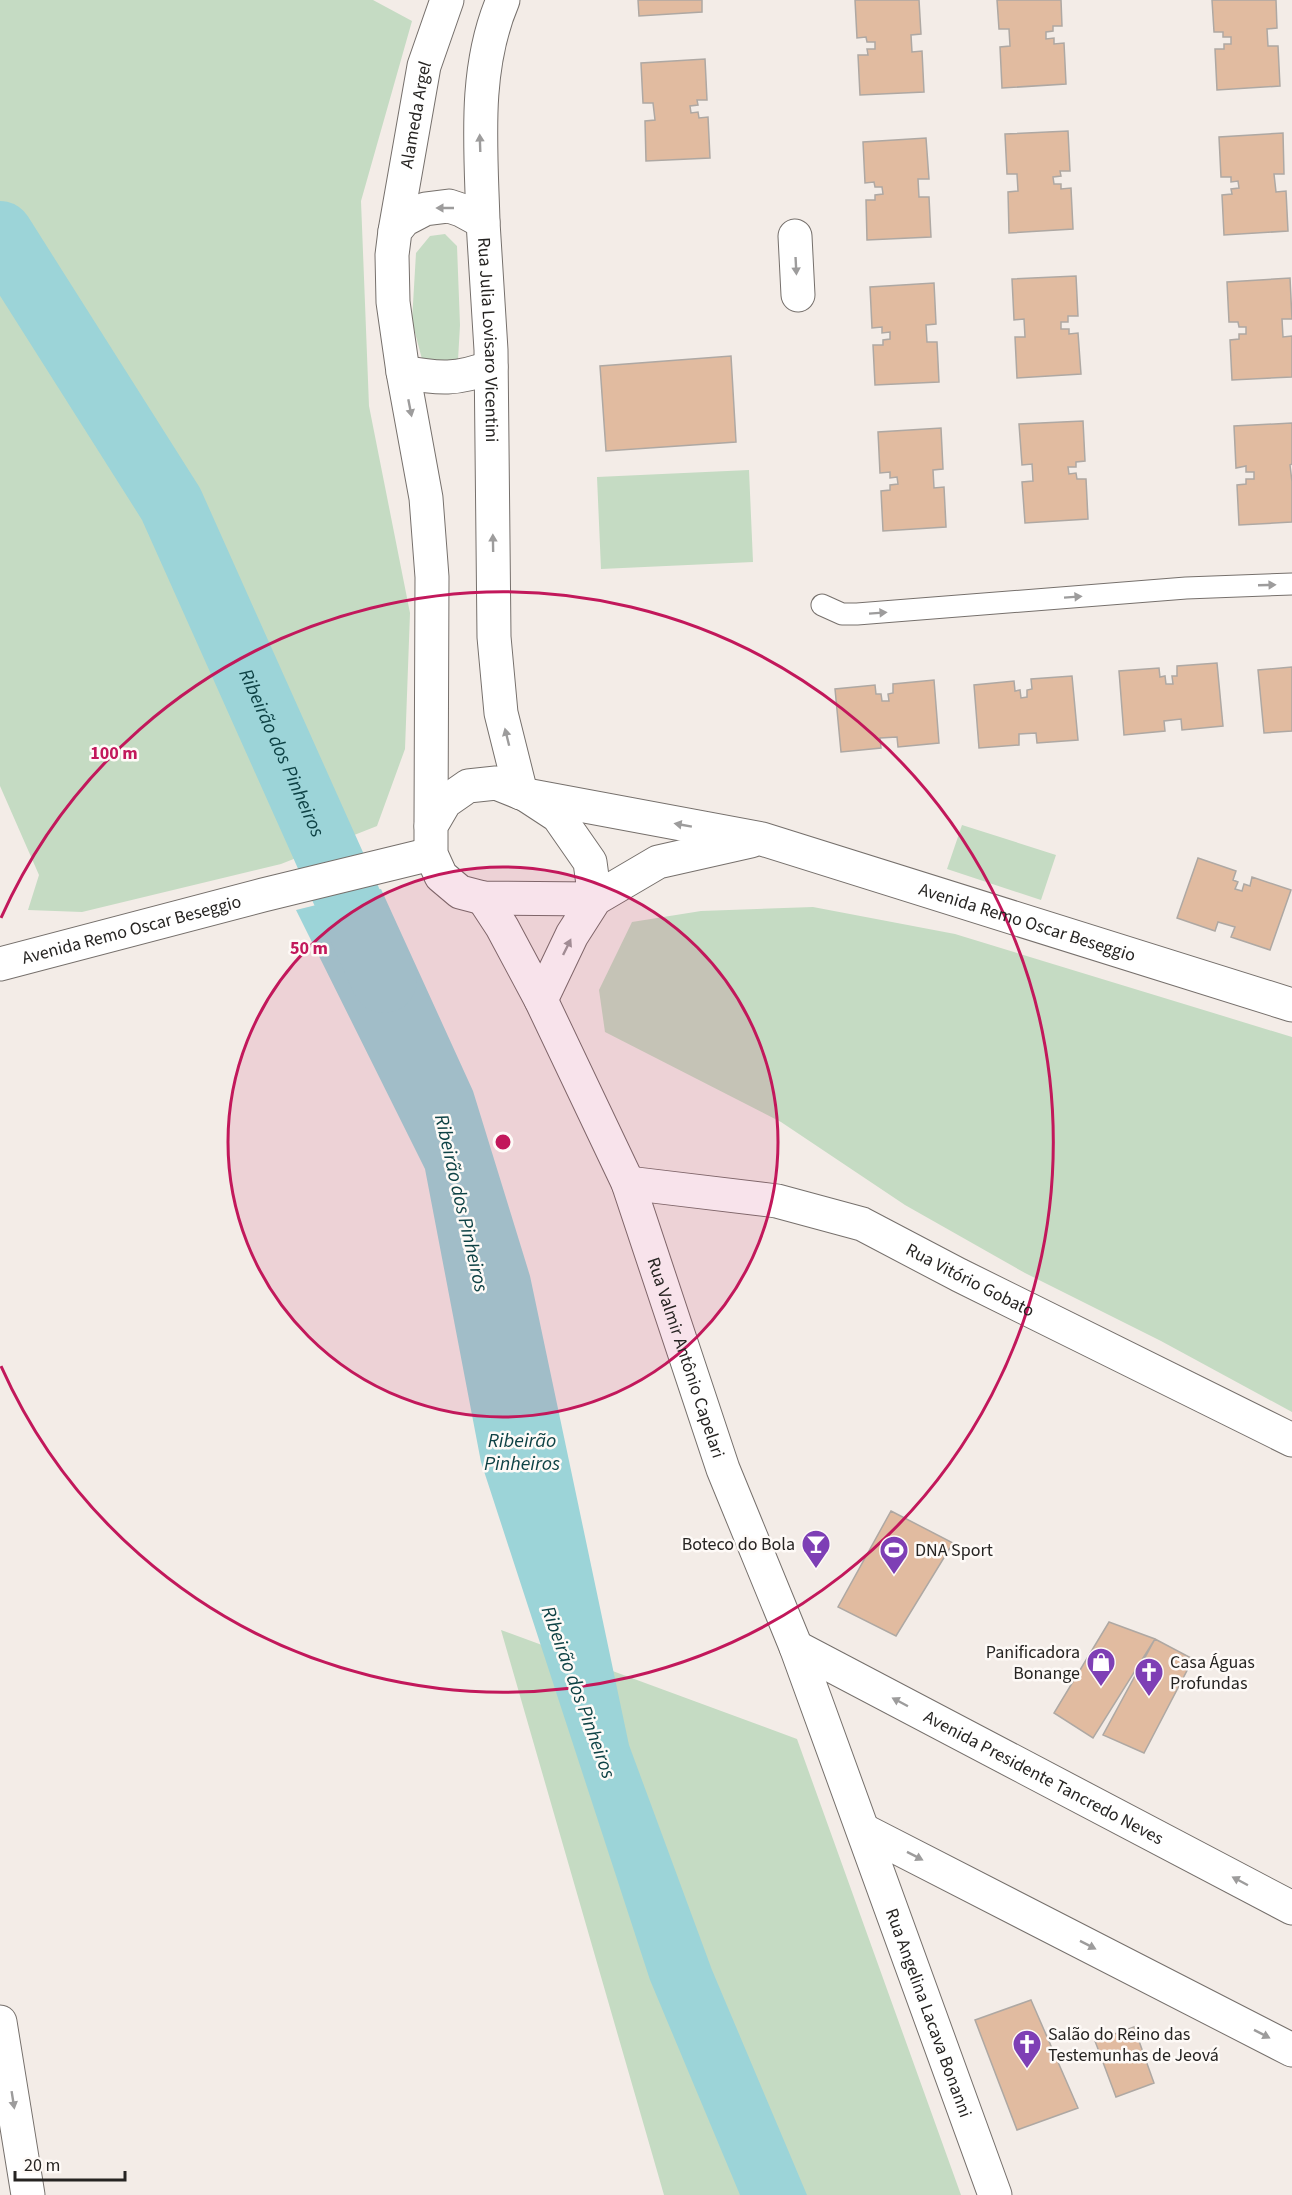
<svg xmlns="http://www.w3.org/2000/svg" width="1292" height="2195" viewBox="0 0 1292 2195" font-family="'Source Sans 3',sans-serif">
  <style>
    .green { fill: #c5dbc3 }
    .water { fill: #9cd4d8 }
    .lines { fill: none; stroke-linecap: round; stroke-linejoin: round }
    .river { stroke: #9cd4d8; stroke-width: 66 }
    .building { fill: #e1bba0; stroke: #aea8a3; stroke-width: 1.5 }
    .lane-casing { stroke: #76706c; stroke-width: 23 }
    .street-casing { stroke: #76706c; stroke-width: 35 }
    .lane { stroke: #fff; stroke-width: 21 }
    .street { stroke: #fff; stroke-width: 33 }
    .oneway { fill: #9d9c9c }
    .ring { fill: none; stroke: #c2185b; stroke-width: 3 }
    .labels { text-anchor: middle; stroke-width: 5; stroke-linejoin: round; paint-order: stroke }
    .street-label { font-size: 18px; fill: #262422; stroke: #fefaf7 }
    .poi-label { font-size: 18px; fill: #262422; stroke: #fefaf7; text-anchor: start }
    .water-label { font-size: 20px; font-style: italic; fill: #0e4245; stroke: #fefaf7 }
    .centre { fill: #c2185b; stroke: #fefaf7; stroke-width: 3 }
    .ring-label { font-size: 18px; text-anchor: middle; font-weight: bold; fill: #c2185b; stroke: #fefaf7; stroke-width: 5; stroke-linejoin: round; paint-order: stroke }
  </style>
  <rect width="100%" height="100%" fill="#f3ece7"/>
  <path class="green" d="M 0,0 L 373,0 L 412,21 L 361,201 L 369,406 L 410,613 L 405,749 L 377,826 L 281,864 L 82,912 L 28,910 L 39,875 L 0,786 Z
    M 445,234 L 457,246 L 460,325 L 458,360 L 423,363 L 412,321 L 416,253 L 430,236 Z
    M 749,470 L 753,562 L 601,569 L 597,477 Z
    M 962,825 L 1056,855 L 1041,900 L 947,869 Z
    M 813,907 L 955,934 L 1292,1037 L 1292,1412 L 1161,1341 L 1025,1273 L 905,1205 L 781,1122 L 605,1032 L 599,990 L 632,922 L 701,911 Z
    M 501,1630 L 797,1739 L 961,2195 L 664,2195 Z"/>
  <path class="water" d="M 381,889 L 473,1091 L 530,1276 L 629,1745 L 712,1970 L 807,2195 L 740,2195 L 650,1980 L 481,1462 L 425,1169 L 296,910 Z"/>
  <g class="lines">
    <path class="river" id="s1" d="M 0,234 L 171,504 L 384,980"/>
  </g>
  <path class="building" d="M 638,0 L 702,0 L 702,12 L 639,16 Z
    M 855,0 L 919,0 L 921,34 L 911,35 L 912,52 L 922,51 L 924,92 L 860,95 L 858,55 L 868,55 L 867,49 L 875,49 L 875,42 L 867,42 L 866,37 L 857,38 Z
    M 997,0 L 1061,0 L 1062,26 L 1053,26 L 1053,31 L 1046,32 L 1046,39 L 1054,38 L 1054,44 L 1064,43 L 1066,84 L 1002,88 L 1000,47 L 1010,46 L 1009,29 L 999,29 Z
    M 1212,0 L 1276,0 L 1277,28 L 1267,29 L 1268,46 L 1278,46 L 1280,86 L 1217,90 L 1215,49 L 1224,49 L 1224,44 L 1231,44 L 1231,37 L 1223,37 L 1223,32 L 1214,32 Z
    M 705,59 L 707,100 L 697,100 L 698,105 L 690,106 L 691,113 L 698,112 L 699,118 L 708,117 L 710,158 L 646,161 L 645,121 L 655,120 L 653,103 L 643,103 L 641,63 Z
    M 1068,131 L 1070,171 L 1060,171 L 1061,176 L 1053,177 L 1054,184 L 1061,184 L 1061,189 L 1071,188 L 1073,229 L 1009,233 L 1008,192 L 1018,191 L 1017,174 L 1007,174 L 1005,134 Z
    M 1283,133 L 1284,174 L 1274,174 L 1276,192 L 1286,191 L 1288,231 L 1224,235 L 1222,195 L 1232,194 L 1231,189 L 1239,188 L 1238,181 L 1231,182 L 1231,177 L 1221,177 L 1219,137 Z
    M 926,138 L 929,179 L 918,179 L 919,197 L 929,197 L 931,237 L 867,240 L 866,200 L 875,200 L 875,195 L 883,194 L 882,187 L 875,187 L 874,182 L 865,183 L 863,142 Z
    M 1076,276 L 1078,316 L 1068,316 L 1068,322 L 1061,322 L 1061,329 L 1069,329 L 1069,334 L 1078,333 L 1081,374 L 1017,378 L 1015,337 L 1025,337 L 1024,319 L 1014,320 L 1012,279 Z
    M 1290,278 L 1292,319 L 1282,319 L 1283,337 L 1292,336 L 1292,377 L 1232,380 L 1230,340 L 1239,339 L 1239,334 L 1246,334 L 1246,327 L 1239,327 L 1238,322 L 1229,322 L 1227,282 Z
    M 934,283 L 936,324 L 926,325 L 927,342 L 937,342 L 939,382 L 875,385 L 873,345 L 883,345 L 883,340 L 890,339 L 890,332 L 882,333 L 882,327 L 872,328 L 870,287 Z
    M 731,356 L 736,442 L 606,451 L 600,366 Z
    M 1083,421 L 1085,461 L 1076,462 L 1076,467 L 1068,467 L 1069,474 L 1076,473 L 1077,479 L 1086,479 L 1088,519 L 1025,523 L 1022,482 L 1033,481 L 1032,464 L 1022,465 L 1019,424 Z
    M 1292,423 L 1292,464 L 1290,465 L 1292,482 L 1292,522 L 1239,525 L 1237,485 L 1246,484 L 1246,479 L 1254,479 L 1254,472 L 1246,472 L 1246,466 L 1236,468 L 1234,426 Z
    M 941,428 L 943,469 L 933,470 L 934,488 L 944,487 L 946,527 L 883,531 L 881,491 L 890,490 L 890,485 L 898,484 L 897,477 L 890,478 L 890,472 L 880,473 L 878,432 Z
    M 1217,663 L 1223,726 L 1182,730 L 1181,719 L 1164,721 L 1165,731 L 1124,735 L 1119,671 L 1159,668 L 1160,677 L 1165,676 L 1166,684 L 1173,684 L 1172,676 L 1177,676 L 1177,666 Z
    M 1292,667 L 1292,731 L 1264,733 L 1258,670 Z
    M 1072,676 L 1078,740 L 1037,743 L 1036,733 L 1019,734 L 1019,745 L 979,748 L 974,685 L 1014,681 L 1015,691 L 1020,690 L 1021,698 L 1027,697 L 1027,690 L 1032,689 L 1031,679 Z
    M 934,680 L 939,743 L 898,747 L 897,737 L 880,738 L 881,748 L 841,752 L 835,689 L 875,685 L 876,694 L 881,694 L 882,701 L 889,701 L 888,694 L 893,693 L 893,684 Z
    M 1198,858 L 1236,871 L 1233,880 L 1238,882 L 1235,889 L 1242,891 L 1244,884 L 1250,886 L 1252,877 L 1291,890 L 1270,950 L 1231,937 L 1235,927 L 1218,922 L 1215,931 L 1177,918 Z
    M 891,1511 L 953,1543 L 896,1636 L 838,1607 Z
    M 1109,1622 L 1155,1639 L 1093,1738 L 1054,1713 Z
    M 1155,1639 L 1193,1659 L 1144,1753 L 1103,1735 Z
    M 1031,2000 L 1078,2108 L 1017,2130 L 975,2020 Z
    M 1134,2027 L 1154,2083 L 1116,2097 L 1095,2041 Z"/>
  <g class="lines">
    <g class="lane-casing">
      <path id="lane" d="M 822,605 L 842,614 L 857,614 L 1186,588 L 1292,584"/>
    </g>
    <g class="street-casing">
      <g id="street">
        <path d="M 483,222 C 481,148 473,70 503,0"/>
        <path id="s2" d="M 395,231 L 424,66 L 447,0"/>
        <path d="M 795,236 L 798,295"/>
        <path d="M 403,372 C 439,379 457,380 491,367"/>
        <path d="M 496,783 L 526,795 L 558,816 L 590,862 L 595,899 L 483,898 L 460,892 L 441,876 L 431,854 L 431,826 L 445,802 L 468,786 Z"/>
        <path id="s3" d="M 526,795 L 762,839 L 1292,1005"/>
        <path id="s4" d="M 431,826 L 432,577 L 426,498 L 403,372 L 393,302 L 392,255 L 395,231 L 404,220 L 425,209 L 449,206 L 461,210 L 483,222 L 491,350 L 494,637 L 501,713 L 521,793"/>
        <path id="s5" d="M 483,898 L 502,927 L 541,1000 L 628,1183 L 723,1469 L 796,1647 L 995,2195"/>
        <path id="s6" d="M 0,964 L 263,895 L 431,854"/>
        <path d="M 541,1000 L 572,935 L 595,899 L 658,862 L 751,841"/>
        <path id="s7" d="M 628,1183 L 777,1201 L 862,1224 L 959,1275 L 1292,1440"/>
        <path id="s8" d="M 796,1647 L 1292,1908"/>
        <path d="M 863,1830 L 1292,2050"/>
        <path d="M 0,2022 L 28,2195"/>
      </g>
    </g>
    <use href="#lane" class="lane"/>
    <use href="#street" class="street"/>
  </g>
  <defs><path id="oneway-solid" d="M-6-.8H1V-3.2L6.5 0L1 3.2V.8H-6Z" transform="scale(1.5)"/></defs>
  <g class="oneway">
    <use href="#oneway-solid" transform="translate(480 143) rotate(-92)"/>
    <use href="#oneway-solid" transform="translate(445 208) rotate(-180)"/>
    <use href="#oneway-solid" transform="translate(796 266) rotate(87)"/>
    <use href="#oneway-solid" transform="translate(410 408) rotate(79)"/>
    <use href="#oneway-solid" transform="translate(493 543) rotate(-91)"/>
    <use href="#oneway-solid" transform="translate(1267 585) rotate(-2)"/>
    <use href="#oneway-solid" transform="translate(1073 597) rotate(-4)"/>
    <use href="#oneway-solid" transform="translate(878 613) rotate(-4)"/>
    <use href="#oneway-solid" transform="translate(507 737) rotate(-104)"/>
    <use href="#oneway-solid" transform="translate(683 825) rotate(-170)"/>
    <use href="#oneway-solid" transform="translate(567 947) rotate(-64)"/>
    <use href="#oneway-solid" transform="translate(900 1702) rotate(-152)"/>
    <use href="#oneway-solid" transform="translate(915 1856) rotate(27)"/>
    <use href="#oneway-solid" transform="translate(1240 1881) rotate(-152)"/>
    <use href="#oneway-solid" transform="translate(1088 1945) rotate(27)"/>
    <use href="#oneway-solid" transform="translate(1262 2034) rotate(27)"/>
    <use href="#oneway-solid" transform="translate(13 2100) rotate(81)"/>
  </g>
  <circle cx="503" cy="1142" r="275" fill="#c2185b" fill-opacity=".12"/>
  <g class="ring">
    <circle cx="503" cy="1142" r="275"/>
    <path d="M1 918A550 550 0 1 1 1 1366"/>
  </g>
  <defs>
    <g id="bar-pin" transform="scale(1.5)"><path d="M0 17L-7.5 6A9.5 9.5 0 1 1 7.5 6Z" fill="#7e3fb5" stroke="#fefaf7"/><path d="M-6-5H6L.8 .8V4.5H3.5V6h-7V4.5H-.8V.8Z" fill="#fff"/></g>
    <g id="stadium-pin" transform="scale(1.5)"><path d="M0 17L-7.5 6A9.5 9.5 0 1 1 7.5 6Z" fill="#7e3fb5" stroke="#fefaf7"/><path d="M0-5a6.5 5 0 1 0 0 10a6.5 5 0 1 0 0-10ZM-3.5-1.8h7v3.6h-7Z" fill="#fff"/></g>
    <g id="shop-pin" transform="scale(1.5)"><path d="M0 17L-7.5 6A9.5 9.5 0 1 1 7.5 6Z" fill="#7e3fb5" stroke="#fefaf7"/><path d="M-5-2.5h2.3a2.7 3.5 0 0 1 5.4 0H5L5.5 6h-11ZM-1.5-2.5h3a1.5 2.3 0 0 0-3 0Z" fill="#fff"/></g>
    <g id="church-pin" transform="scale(1.5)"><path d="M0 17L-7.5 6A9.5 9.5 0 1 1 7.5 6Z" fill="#7e3fb5" stroke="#fefaf7"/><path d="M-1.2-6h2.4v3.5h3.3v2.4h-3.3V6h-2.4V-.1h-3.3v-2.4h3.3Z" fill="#fff"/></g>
  </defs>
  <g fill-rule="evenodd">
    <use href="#bar-pin" x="816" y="1544"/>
    <use href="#stadium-pin" x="894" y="1550"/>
    <use href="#shop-pin" x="1101" y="1662"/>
    <use href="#church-pin" x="1149" y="1672"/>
    <use href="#church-pin" x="1027" y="2044"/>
  </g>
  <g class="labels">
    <g class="street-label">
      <text dy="6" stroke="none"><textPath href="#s2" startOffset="118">Alameda Argel</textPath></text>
      <text dy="6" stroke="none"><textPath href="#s4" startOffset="816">Rua Julia Lovisaro Vicentini</textPath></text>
      <text dy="6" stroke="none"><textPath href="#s3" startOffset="518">Avenida Remo Oscar Beseggio</textPath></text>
      <text dy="6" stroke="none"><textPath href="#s6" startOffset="136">Avenida Remo Oscar Beseggio</textPath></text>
      <text dy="6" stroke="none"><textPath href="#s7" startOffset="360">Rua Vitório Gobato</textPath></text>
      <text dy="6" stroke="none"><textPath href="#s5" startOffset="504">Rua Valmir Antônio Capelari</textPath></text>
      <text dy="6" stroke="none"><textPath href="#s8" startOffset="280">Avenida Presidente Tancredo Neves</textPath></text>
      <text dy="6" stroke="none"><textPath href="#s5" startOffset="1203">Rua Angelina Lacava Bonanni</textPath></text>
    </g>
    <g class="poi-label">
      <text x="795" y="1550" text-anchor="end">Boteco do Bola</text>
      <text x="915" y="1556">DNA Sport</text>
      <text x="1080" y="1658" text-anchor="end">Panificadora<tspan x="1080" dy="21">Bonange</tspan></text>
      <text x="1170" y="1668">Casa Águas<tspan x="1170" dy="21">Profundas</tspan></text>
      <text x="1048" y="2040">Salão do Reino das<tspan x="1048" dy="21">Testemunhas de Jeová</tspan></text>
    </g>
    <g class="water-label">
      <text dy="7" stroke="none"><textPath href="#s1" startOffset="592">Ribeirão dos Pinheiros</textPath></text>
      <text transform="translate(462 1203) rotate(77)" y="7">Ribeirão dos Pinheiros</text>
      <text x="522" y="1447">Ribeirão<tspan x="522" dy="23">Pinheiros</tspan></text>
      <text transform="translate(579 1692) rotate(70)" y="7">Ribeirão dos Pinheiros</text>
    </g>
  </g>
  <circle cx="503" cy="1142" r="9" class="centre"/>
  <g class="ring-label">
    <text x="114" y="759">100 m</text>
    <text x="309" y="954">50 m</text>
  </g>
  <path d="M15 2171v9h110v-9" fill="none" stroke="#262422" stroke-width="3"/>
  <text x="24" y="2171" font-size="18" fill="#262422" stroke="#fefaf7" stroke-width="4.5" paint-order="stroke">20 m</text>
</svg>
